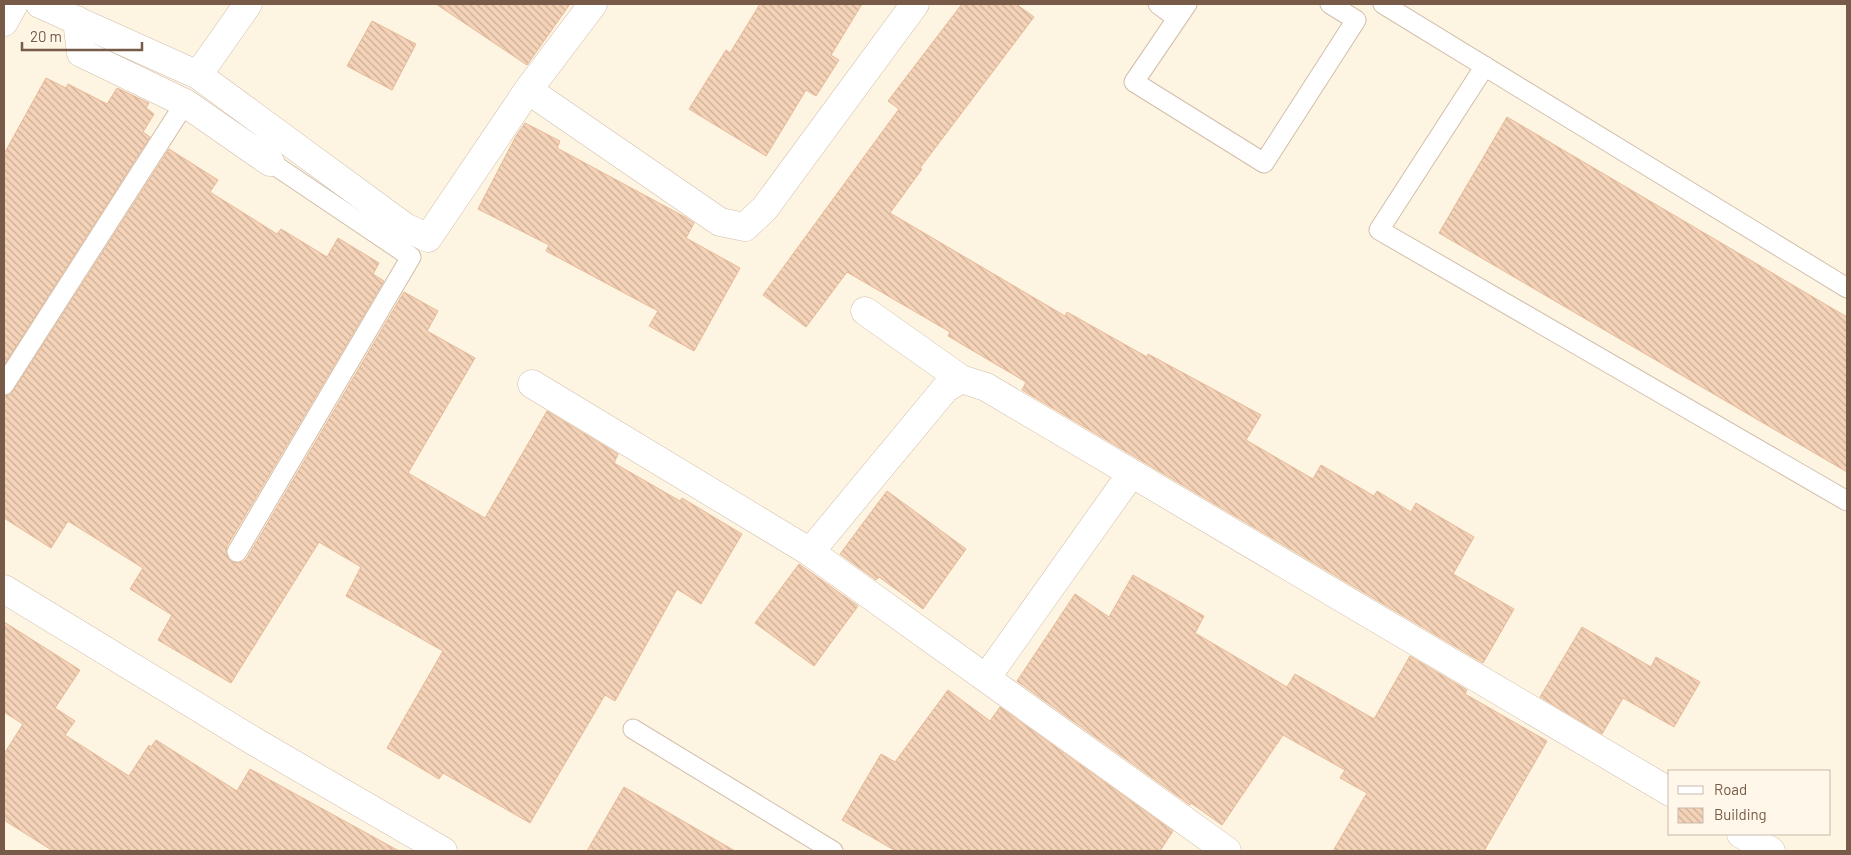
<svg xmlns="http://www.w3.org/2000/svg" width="1851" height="855" viewBox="0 0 1851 855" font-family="Barlow,sans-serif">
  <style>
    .building { fill: url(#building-back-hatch); stroke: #e8ba98 }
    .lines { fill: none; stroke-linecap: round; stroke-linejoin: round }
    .service-casing { stroke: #d1beab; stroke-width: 21 }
    .minor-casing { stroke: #d1beab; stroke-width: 29 }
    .service { stroke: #fff; stroke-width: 19 }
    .minor { stroke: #fff; stroke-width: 28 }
  </style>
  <defs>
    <pattern id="building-back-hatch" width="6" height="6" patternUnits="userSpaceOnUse" patternTransform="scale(1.25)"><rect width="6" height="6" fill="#f4d3b8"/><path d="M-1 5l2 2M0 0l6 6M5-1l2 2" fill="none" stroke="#caae97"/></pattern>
  </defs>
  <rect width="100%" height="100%" fill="#fdf4e2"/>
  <path class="building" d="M 436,4 L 570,4 L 527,65 Z
    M 760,4 L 862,4 L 831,55 L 839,60 L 816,96 L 806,90 L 766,156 L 689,109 L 726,50 L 730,53 Z
    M 962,4 L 1016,4 L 1034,17 L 920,168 L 922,169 L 890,213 L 1065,316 L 1067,312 L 1147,357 L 1148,354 L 1261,415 L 1246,440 L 1313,479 L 1321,465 L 1374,496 L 1377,491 L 1411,512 L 1416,503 L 1474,537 L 1453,574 L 1514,609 L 1483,663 L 1022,390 L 1026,382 L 948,336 L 950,332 L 847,272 L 806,327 L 763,295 L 899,109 L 888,101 Z
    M 372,21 L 416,44 L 392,90 L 347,66 Z
    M 46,78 L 66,88 L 68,84 L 107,104 L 117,88 L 149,103 L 146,108 L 154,114 L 143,132 L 150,137 L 4,365 L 4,154 Z
    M 1507,117 L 1847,317 L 1847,472 L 1439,233 Z
    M 525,123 L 560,141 L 557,148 L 685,217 L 694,223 L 686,238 L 740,268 L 694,351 L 649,326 L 658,311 L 546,251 L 549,245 L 478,209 L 516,136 Z
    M 169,149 L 218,180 L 210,192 L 277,234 L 281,229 L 327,257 L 338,238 L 379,263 L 373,274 L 384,281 L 227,546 L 226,552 L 231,561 L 237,563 L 243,562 L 247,558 L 404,292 L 438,311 L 427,331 L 475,358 L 408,473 L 485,518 L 547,411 L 618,454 L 614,463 L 680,501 L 682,498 L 742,534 L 701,604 L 677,589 L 615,701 L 605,695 L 530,823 L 443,773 L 439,779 L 387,748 L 443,651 L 346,596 L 361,567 L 319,542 L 231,683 L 158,640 L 172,615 L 130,589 L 143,568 L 68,521 L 51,548 L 4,518 L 4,396 L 10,395 L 13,391 Z
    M 887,491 L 966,549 L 923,609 L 879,577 L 876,580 L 840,554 Z
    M 799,564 L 858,606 L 814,666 L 755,623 Z
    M 1133,575 L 1204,616 L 1195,633 L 1287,687 L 1295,674 L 1374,719 L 1410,656 L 1467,690 L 1465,694 L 1547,741 L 1484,851 L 1333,851 L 1367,793 L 1340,778 L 1345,770 L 1283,735 L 1222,825 L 1191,803 L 1190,805 L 1017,681 L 1075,594 L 1109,617 Z
    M 4,622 L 80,670 L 55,708 L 75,721 L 65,735 L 129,776 L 149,745 L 151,747 L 156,740 L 237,791 L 250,769 L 399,851 L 53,851 L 4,820 L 4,754 L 23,724 L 4,712 Z
    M 1582,627 L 1651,667 L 1656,657 L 1700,682 L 1674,727 L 1623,698 L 1602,734 L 1540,697 Z
    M 948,690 L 990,721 L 1000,707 L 1173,831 L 1160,851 L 896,851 L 842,820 L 881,754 L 895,762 Z
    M 624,787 L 735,851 L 587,851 Z"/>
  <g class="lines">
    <g class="service-casing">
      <path id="service" d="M 1158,4 L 1177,18
        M 1187,4 L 1134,82 L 1264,163 L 1356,20 L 1330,4
        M 1383,4 L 1847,288
        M 1485,66 L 1379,230 L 1847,501
        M 4,385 L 185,103
        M 237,552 L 411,257 L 270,162
        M 633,729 L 833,851"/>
    </g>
    <g class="minor-casing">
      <path id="minor" d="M 40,4 L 198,75 L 405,227 L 428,238 L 528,90
        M 593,4 L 528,90 L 720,222 L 745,227 L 765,208 L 915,4
        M 77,20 L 81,53 L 185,103 L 270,162
        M 4,22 L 14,4
        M 198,75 L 248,4
        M 865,311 L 961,379
        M 532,384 L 810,552 L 1227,851
        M 810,552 L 945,389 L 961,379 L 986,387 L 1670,792
        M 4,589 L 257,743 L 443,851
        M 986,678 L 1131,474
        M 1741,834 L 1771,851"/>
    </g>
    <use href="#service" class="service"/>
    <use href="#minor" class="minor"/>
  </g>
  <rect width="1851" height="855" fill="none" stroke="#775a47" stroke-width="10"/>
  <rect x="1668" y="770" width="162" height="65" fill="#fff8ea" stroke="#c9b9a9"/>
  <rect x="1678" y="786" width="25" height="8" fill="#ffffff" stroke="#c9b9a9"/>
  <text x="1714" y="795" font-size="15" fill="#775a47">Road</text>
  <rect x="1678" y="808" width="25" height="15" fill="url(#building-back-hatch)" stroke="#c9b9a9"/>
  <text x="1714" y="820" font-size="15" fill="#775a47">Building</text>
  <path d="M22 42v8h120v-8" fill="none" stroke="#775a47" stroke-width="2.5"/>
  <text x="30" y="42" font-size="15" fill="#775a47" stroke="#fff8ea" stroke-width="4" paint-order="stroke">20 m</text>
</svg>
